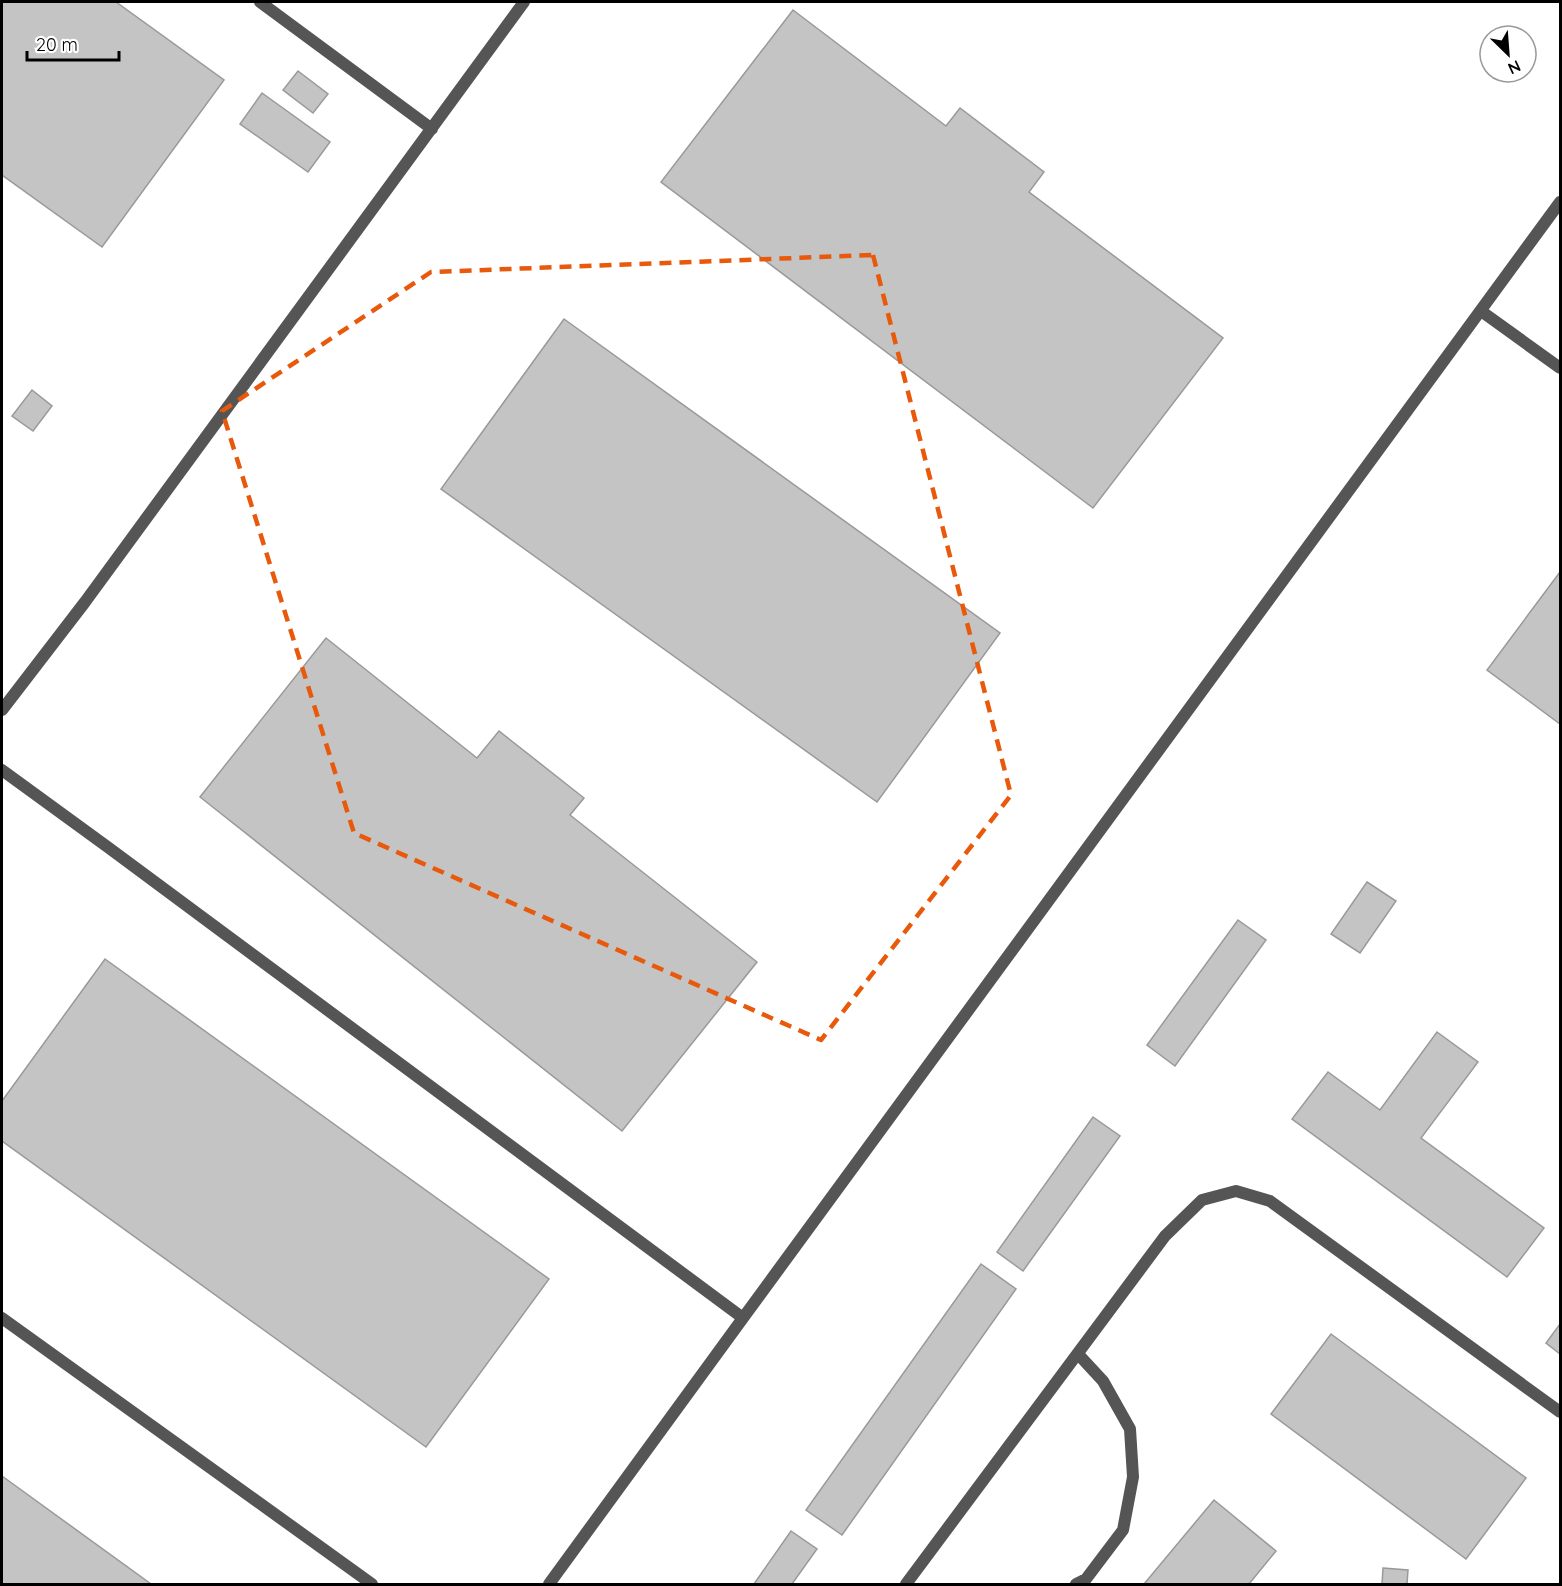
<svg xmlns="http://www.w3.org/2000/svg" width="1562" height="1586" viewBox="0 0 1562 1586" font-family="Quicksand,sans-serif">
  <style>
    .building { fill: #c4c4c4; stroke: #999; stroke-width: 1.5 }
    .lines { fill: none; stroke-linecap: round; stroke-linejoin: round }
    .lane { stroke: #555; stroke-width: 12 }
    .marked { fill: none; stroke: #e8590c; stroke-width: 4.5; stroke-dasharray: 12 8; stroke-linejoin: round }
  </style>
  <rect width="100%" height="100%" fill="#fff"/>
  <path class="building" d="M 2,2 L 116,2 L 224,80 L 102,247 L 2,175 Z
    M 793,10 L 946,126 L 960,108 L 1044,172 L 1029,192 L 1223,338 L 1093,508 L 661,182 Z
    M 298,71 L 328,94 L 313,113 L 283,90 Z
    M 262,93 L 330,142 L 308,172 L 240,124 Z
    M 564,319 L 1000,633 L 877,802 L 441,489 Z
    M 32,390 L 52,406 L 33,431 L 12,416 Z
    M 1560,572 L 1560,724 L 1487,670 Z
    M 326,638 L 477,758 L 499,731 L 584,798 L 570,815 L 757,962 L 622,1131 L 200,797 Z
    M 1367,882 L 1396,901 L 1360,953 L 1331,934 Z
    M 1238,920 L 1266,940 L 1175,1066 L 1147,1045 Z
    M 105,959 L 549,1279 L 426,1447 L 2,1141 L 2,1101 Z
    M 1437,1032 L 1478,1062 L 1421,1138 L 1544,1228 L 1507,1277 L 1292,1119 L 1328,1072 L 1380,1110 Z
    M 1093,1117 L 1120,1136 L 1023,1271 L 997,1252 Z
    M 981,1264 L 1016,1289 L 842,1535 L 806,1510 Z
    M 1560,1324 L 1560,1354 L 1546,1343 Z
    M 1331,1334 L 1526,1478 L 1466,1559 L 1271,1414 Z
    M 2,1476 L 151,1584 L 2,1584 Z
    M 1214,1500 L 1276,1551 L 1249,1584 L 1144,1584 Z
    M 791,1531 L 817,1549 L 792,1584 L 754,1584 Z
    M 1383,1568 L 1408,1570 L 1407,1584 L 1382,1584 Z"/>
  <g class="lines">
    <path class="lane" d="M 260,2 L 432,129
      M 1481,311 L 1560,368
      M 2,710 L 85,602 L 524,2
      M 2,770 L 109,848 L 743,1318
      M 2,1318 L 372,1584
      M 549,1584 L 743,1318 L 1560,202
      M 906,1584 L 1165,1236 L 1202,1200 L 1236,1191 L 1270,1201 L 1560,1412
      M 1076,1584 L 1086,1579 L 1123,1530 L 1133,1477 L 1130,1429 L 1103,1381 L 1078,1354"/>
  </g>
  <path class="marked" d="M 873,255 L 1011,795 L 821,1040 L 354,833 L 222,411 L 431,272 Z"/>
  <rect width="1562" height="1586" fill="none" stroke="#000000" stroke-width="6"/>
  <g transform="translate(1508 54) rotate(155)"><circle r="28" fill="#ffffff" stroke="#999999" stroke-width="1.5"/>
  <path d="M0-4.5L10 22L0 15L-10 22Z" fill="#000000"/>
  <text y="-9" font-size="16" font-weight="bold" text-anchor="middle" fill="#000000">N</text>
  </g>
  <path d="M27 51v9h92v-9" fill="none" stroke="#000000" stroke-width="3"/>
  <text x="36" y="51" font-size="18" fill="#000000" stroke="#ffffff" stroke-width="4.5" paint-order="stroke">20 m</text>
</svg>
